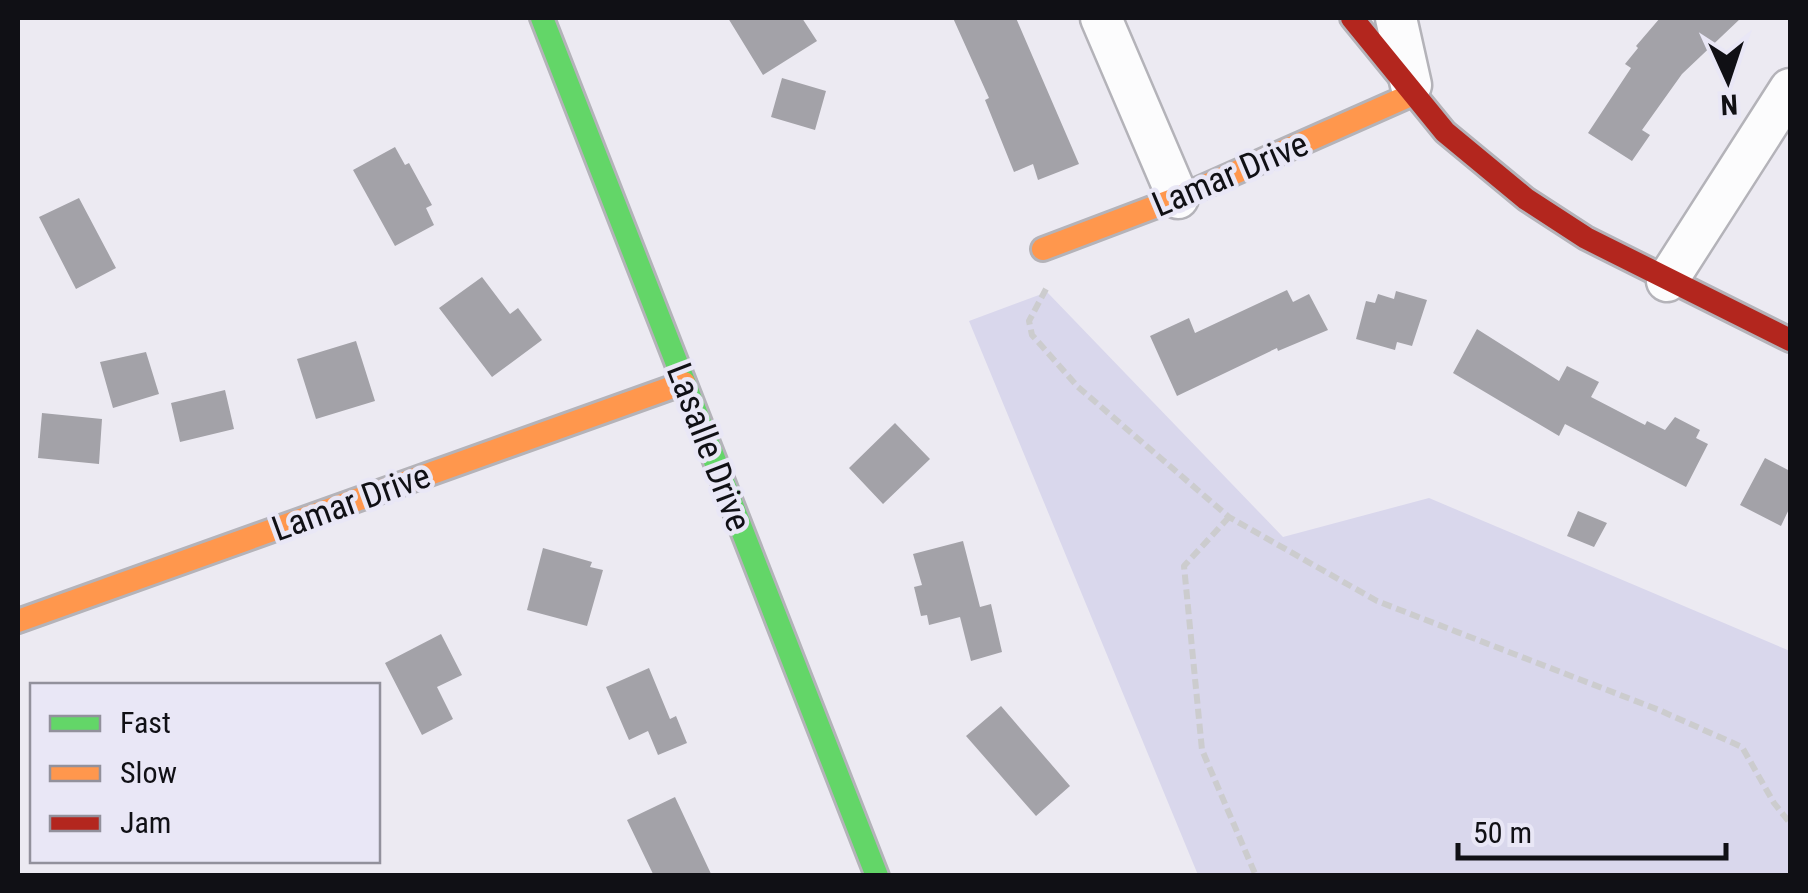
<svg xmlns="http://www.w3.org/2000/svg" width="1808" height="893" viewBox="0 0 1808 893" font-family="'Roboto Condensed',sans-serif">
  <style>
    .green { fill: #d9d7ec }
    .building { fill: #a3a2a8 }
    .lines { fill: none; stroke-linecap: round; stroke-linejoin: round }
    .street-casing { stroke: #b4b3b9; stroke-width: 45 }
    .fast-casing { stroke: #b4b3b9; stroke-width: 28 }
    .slow-casing { stroke: #b4b3b9; stroke-width: 28 }
    .jam-casing { stroke: #b4b3b9; stroke-width: 28 }
    .path { stroke: #ccccce; stroke-width: 6; stroke-dasharray: 10 5; stroke-linecap: butt }
    .street { stroke: #fcfcfd; stroke-width: 40 }
    .fast { stroke: #63d668; stroke-width: 22 }
    .slow { stroke: #ff974d; stroke-width: 22 }
    .jam { stroke: #b3261e; stroke-width: 22 }
    .labels { text-anchor: middle; stroke-width: 9; stroke-linejoin: round; paint-order: stroke }
    .street-label { font-size: 35px; fill: #101015; stroke: #e9e7f6 }
  </style>
  <rect width="100%" height="100%" fill="#eceaf2"/>
  <path class="green" d="M 1047,292 L 1283,537 L 1429,498 L 1790,651 L 1790,875 L 1198,875 L 969,321 Z"/>
  <path class="building" d="M 728,18 L 802,18 L 817,41 L 763,75 Z
    M 953,18 L 1016,18 L 1079,164 L 1038,180 L 1033,164 L 1014,172 L 985,100 L 989,98 Z
    M 1660,18 L 1741,18 L 1682,74 L 1642,130 L 1650,135 L 1632,161 L 1588,133 L 1631,68 L 1625,64 L 1638,48 L 1636,46 Z
    M 782,78 L 826,91 L 815,130 L 771,117 Z
    M 395,147 L 405,165 L 409,163 L 432,205 L 426,208 L 434,225 L 395,246 L 353,170 Z
    M 79,198 L 116,268 L 76,289 L 39,217 Z
    M 482,277 L 510,314 L 518,308 L 542,340 L 492,377 L 439,308 Z
    M 1287,290 L 1293,302 L 1309,294 L 1328,330 L 1278,351 L 1277,348 L 1177,396 L 1150,336 L 1189,318 L 1195,333 Z
    M 1396,291 L 1427,300 L 1412,346 L 1397,342 L 1395,350 L 1356,339 L 1366,301 L 1375,303 L 1378,294 L 1394,299 Z
    M 1477,329 L 1559,381 L 1567,366 L 1599,382 L 1591,397 L 1645,425 L 1647,421 L 1665,430 L 1675,417 L 1700,430 L 1696,438 L 1708,444 L 1686,487 L 1565,424 L 1559,436 L 1453,373 Z
    M 356,341 L 375,401 L 316,419 L 297,359 Z
    M 146,352 L 159,394 L 113,408 L 100,362 Z
    M 225,390 L 234,429 L 180,442 L 171,403 Z
    M 42,413 L 102,419 L 99,464 L 38,458 Z
    M 895,423 L 930,459 L 883,504 L 849,468 Z
    M 1765,458 L 1790,471 L 1790,507 L 1781,526 L 1740,505 Z
    M 1578,511 L 1607,523 L 1594,547 L 1567,536 Z
    M 963,541 L 980,607 L 991,604 L 1002,652 L 971,661 L 960,617 L 929,625 L 927,615 L 921,616 L 914,587 L 922,585 L 913,554 Z
    M 543,548 L 592,562 L 590,567 L 603,570 L 587,626 L 527,610 Z
    M 441,634 L 462,675 L 437,687 L 453,719 L 422,735 L 385,663 Z
    M 649,668 L 670,719 L 676,716 L 687,743 L 658,755 L 648,731 L 629,740 L 606,687 Z
    M 1001,706 L 1070,786 L 1036,816 L 966,736 Z
    M 675,797 L 712,876 L 654,876 L 627,820 Z"/>
  <g class="lines">
    <g class="street-casing">
      <path id="street" d="M 1101,18 L 1178,198
        M 1396,18 L 1411,85
        M 1667,281 L 1790,89"/>
    </g>
    <g class="fast-casing">
      <path id="fast" d="M 542,18 L 877,876"/>
    </g>
    <g class="slow-casing">
      <path id="slow" d="M 1043,249 L 1178,198 L 1413,94
        M 18,621 L 684,383"/>
    </g>
    <g class="jam-casing">
      <path id="jam" d="M 1352,18 L 1445,132 L 1526,199 L 1586,238 L 1790,340"/>
    </g>
    <path class="path" d="M 1046,289 L 1029,321 L 1032,335 L 1078,387 L 1229,517 L 1377,601 L 1659,710 L 1742,747 L 1774,803 L 1790,823
      M 1229,517 L 1184,566 L 1202,750 L 1256,876"/>
    <use href="#street" class="street"/>
    <use href="#fast" class="fast"/>
    <use href="#slow" class="slow"/>
    <use href="#jam" class="jam"/>
  </g>
  <g class="labels">
    <g class="street-label">
      <text transform="translate(1230 174) rotate(-23)" y="12">Lamar Drive</text>
      <text transform="translate(709 447) rotate(69)" y="12">Lasalle Drive</text>
      <text transform="translate(351 502) rotate(-20)" y="12">Lamar Drive</text>
    </g>
  </g>
  <rect width="1808" height="893" fill="none" stroke="#101015" stroke-width="40"/>
  <rect x="30" y="683" width="350" height="180" fill="#e9e7f6" stroke="#92919c" stroke-width="2.5"/>
  <rect x="50" y="716" width="50" height="15" fill="#63d668" stroke="#92919c" stroke-width="2.5"/>
  <text x="120" y="733" font-size="30" fill="#101015">Fast</text>
  <rect x="50" y="766" width="50" height="15" fill="#ff974d" stroke="#92919c" stroke-width="2.5"/>
  <text x="120" y="783" font-size="30" fill="#101015">Slow</text>
  <rect x="50" y="816" width="50" height="15" fill="#b3261e" stroke="#92919c" stroke-width="2.5"/>
  <text x="120" y="833" font-size="30" fill="#101015">Jam</text>
  <g transform="translate(1728 80) rotate(177)" stroke="#e9e7f6" stroke-width="8" paint-order="stroke">
  <path d="M0-8L18 38L0 25L-18 38Z" fill="#101015"/>
  <text y="-15" font-size="28" font-weight="bold" text-anchor="middle" fill="#101015">N</text>
  </g>
  <path d="M1458 843v15h268v-15" fill="none" stroke="#101015" stroke-width="5"/>
  <text x="1473" y="843" font-size="30" fill="#101015" stroke="#e9e7f6" stroke-width="8" paint-order="stroke">50 m</text>
</svg>
